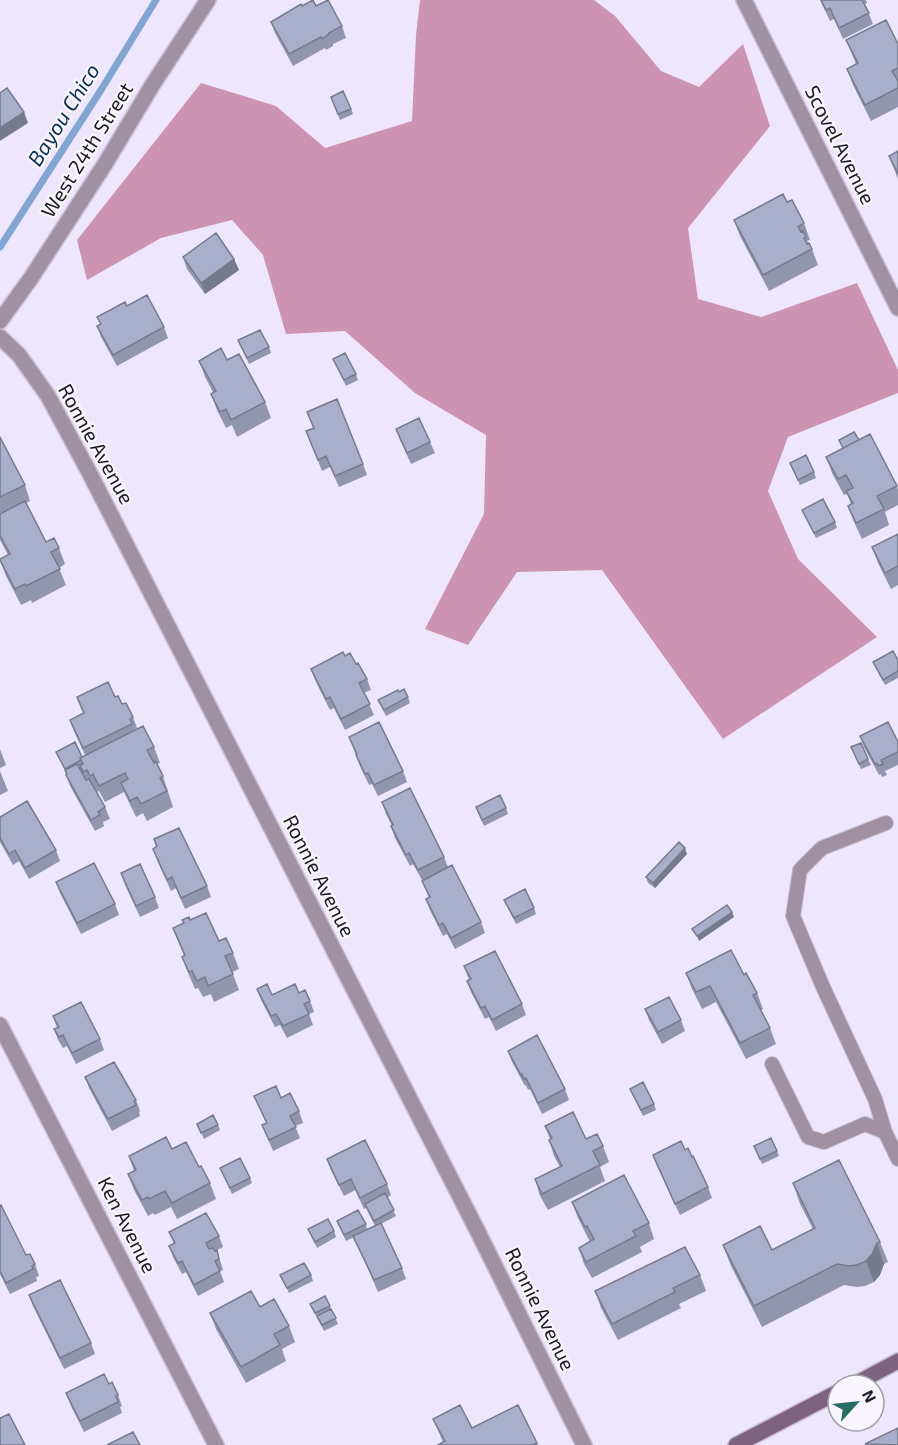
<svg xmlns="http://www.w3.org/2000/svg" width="898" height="1445" viewBox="0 0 898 1445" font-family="'Exo 2',sans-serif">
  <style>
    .forest { fill: #cc94b1 }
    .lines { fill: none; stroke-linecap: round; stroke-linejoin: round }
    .stream { stroke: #82a6d3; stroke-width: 7 }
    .lane-casing { stroke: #c8c1d6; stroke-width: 16 }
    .street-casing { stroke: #c8c1d6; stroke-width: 18 }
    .secondary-casing { stroke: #c8c1d6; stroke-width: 18 }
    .lane { stroke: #a18fa2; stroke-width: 14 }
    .street { stroke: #a18fa2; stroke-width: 15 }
    .secondary { stroke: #7d637f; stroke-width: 15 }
    .wall { fill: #9196ae }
    .shaded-wall { fill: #767a8d }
    .building { fill: #a9aeca; stroke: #767a8d; stroke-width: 1.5 }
    .labels { text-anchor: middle; stroke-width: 4.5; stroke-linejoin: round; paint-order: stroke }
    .street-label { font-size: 20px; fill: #1d1924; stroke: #f8f6fc }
    .water-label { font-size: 21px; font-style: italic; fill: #072d56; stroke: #f8f6fc }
  </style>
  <rect width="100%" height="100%" fill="#ede6fd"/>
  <path class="forest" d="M 420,0 L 594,0 L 615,16 L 661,71 L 699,87 L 743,44 L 770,126 L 688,228 L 698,299 L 761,317 L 857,283 L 898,370 L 898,393 L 788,437 L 768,491 L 798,559 L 877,637 L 723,739 L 602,570 L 517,572 L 468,645 L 425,629 L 484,514 L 486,435 L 415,393 L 345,331 L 286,334 L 263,255 L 232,220 L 161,238 L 87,280 L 77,240 L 201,83 L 276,106 L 325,148 L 412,121 L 416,35 Z"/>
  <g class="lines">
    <path class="stream" d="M 0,247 L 101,90 L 156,0"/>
    <g class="lane-casing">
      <path id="lane" d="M 772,1064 L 808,1137 L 824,1142 L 865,1124 L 885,1132 L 898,1159
        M 885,1132 L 875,1099 L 823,987 L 793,916 L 800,870 L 822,848 L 886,823"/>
    </g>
    <g class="street-casing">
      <path id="street" d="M 744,0 L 898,308
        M 0,321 L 31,278 L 105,164 L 153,84 L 208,0
        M 0,337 L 19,355 L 48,396 L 89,472 L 476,1228 L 584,1445
        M 0,1025 L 216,1445"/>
    </g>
    <g class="secondary-casing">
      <path id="secondary" d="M 853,1385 L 898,1361
        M 736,1445 L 838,1392"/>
    </g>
    <use href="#lane" class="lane"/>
    <use href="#street" class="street"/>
    <use href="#secondary" class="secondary"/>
  </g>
  <path class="wall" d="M 820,0 L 866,0 L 867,3 L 865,4 L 873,24 L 843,39 L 834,19 L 830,21 Z
    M 302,6 L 316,6 L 342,26 L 346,38 L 333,44 L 333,46 L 326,50 L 325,48 L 293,66 L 275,33 L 271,22 Z
    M 846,40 L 898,44 L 898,107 L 871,121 L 853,85 L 847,69 L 856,64 Z
    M 343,91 L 353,114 L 340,120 L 331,97 Z
    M 898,151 L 898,179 L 889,156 Z
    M 787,202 L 804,223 L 810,240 L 807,241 L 812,249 L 818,265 L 769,291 L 740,236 L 734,220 Z
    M 183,257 L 234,259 L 239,270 L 205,294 L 187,269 Z
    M 127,306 L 164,327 L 168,338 L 117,366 L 101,337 L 97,326 L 100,324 L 97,317 Z
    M 238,340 L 269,347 L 271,353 L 249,364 Z
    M 333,359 L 356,374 L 358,380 L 346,386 Z
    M 227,360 L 265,402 L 271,418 L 237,437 L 232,425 L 226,428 L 217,410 L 211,394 L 213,392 L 205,377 L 199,361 Z
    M 307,412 L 363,464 L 367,475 L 339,487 L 330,467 L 322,471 L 306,431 L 313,428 Z
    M 396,429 L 430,442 L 435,453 L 411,464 L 400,440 Z
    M 0,437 L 25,485 L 30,501 L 26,503 L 46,542 L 59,548 L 65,564 L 59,568 L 66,585 L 32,603 L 31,600 L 21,605 L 6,576 L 0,560 L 8,555 L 0,540 Z
    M 839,440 L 859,440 L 897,486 L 898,490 L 898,505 L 885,512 L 889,525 L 862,539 L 854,522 L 848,506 L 851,504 L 847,494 L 844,495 L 832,473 L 826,457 L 843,448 Z
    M 790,463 L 814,472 L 816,478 L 800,485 Z
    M 802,510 L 835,522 L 837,528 L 816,538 Z
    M 898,534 L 898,585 L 891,589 L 878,563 L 872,547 Z
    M 898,660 L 898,678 L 885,685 L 873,662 Z
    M 356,664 L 367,679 L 371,690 L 364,693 L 374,715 L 345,730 L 334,708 L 330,710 L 315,680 L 311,669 Z
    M 399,692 L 408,697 L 410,703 L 386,716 L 378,700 Z
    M 77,697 L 115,697 L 122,704 L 133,717 L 137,728 L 134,730 L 154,747 L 160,763 L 157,764 L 163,776 L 173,807 L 147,821 L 143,813 L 136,817 L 124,792 L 105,802 L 99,791 L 97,792 L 105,807 L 110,819 L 103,822 L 104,826 L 95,831 L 70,786 L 66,775 L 66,772 L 56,752 L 82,757 L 85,755 L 74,731 L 70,720 L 83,713 Z
    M 860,736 L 898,742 L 898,765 L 885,771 L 887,775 L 882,777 L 881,774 L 879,775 L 864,747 Z
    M 349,737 L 403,771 L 407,782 L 378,796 L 372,784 L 369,785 L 360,766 Z
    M 851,747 L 868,759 L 871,765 L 861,769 Z
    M 0,749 L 6,765 L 0,768 Z
    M 0,771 L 8,791 L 0,795 Z
    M 382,802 L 444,857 L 448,867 L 481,922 L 485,933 L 455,949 L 447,934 L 443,936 L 430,910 L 426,899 L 429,898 L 422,880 L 413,864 L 410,866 L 395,838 L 391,826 L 392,826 L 386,814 Z
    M 476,807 L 506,808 L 508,814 L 484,826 Z
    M 0,817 L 56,850 L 60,861 L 29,879 L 19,861 L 13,865 L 0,842 Z
    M 154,839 L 207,886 L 211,897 L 185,909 L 176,888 L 171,891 L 157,860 L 153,849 L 156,847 Z
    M 687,854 L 655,888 L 648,883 L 646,877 Z
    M 121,873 L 155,897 L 159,908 L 140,917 L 125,885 Z
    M 56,882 L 115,904 L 119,915 L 81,934 L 60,893 Z
    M 504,900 L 534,908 L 536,914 L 516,924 Z
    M 190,920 L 233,953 L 239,969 L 232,972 L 239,990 L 214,1002 L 211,994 L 203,997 L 198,988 L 195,989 L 188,973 L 182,957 L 184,956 L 173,928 Z
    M 464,966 L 522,1004 L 526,1015 L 496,1031 L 489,1017 L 485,1019 L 471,992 L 467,981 L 469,980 Z
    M 686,973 L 744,975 L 757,993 L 763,1009 L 761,1010 L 770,1028 L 776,1044 L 746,1059 L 716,1002 L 702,1009 L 692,989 Z
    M 257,989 L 272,995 L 299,993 L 310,1001 L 314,1012 L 309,1014 L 313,1025 L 287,1038 L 280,1025 L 275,1027 L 261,1000 Z
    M 645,1009 L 681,1020 L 685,1031 L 662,1044 L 649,1020 Z
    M 53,1016 L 100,1039 L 104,1050 L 76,1064 L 67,1046 L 63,1048 L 58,1040 L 54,1029 L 57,1028 Z
    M 508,1051 L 565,1089 L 569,1100 L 542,1114 L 530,1089 L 528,1090 L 526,1085 L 525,1086 L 512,1062 Z
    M 85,1077 L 136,1100 L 140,1111 L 139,1112 L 140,1116 L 112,1131 L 89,1088 Z
    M 630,1089 L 654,1104 L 656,1110 L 643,1116 Z
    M 254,1096 L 281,1098 L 299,1111 L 303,1123 L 295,1126 L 300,1138 L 273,1151 L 262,1125 L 266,1123 Z
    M 197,1124 L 218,1125 L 220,1130 L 204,1139 Z
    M 545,1126 L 586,1139 L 603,1146 L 609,1162 L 600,1167 L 605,1181 L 548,1210 L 540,1196 L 535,1179 L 560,1167 L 554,1156 L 549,1140 L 550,1139 Z
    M 754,1146 L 777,1151 L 779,1156 L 762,1164 Z
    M 172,1149 L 199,1167 L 210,1183 L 216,1199 L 177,1219 L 171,1207 L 155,1215 L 153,1213 L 148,1216 L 134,1190 L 128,1174 L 134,1171 L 129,1156 Z
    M 685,1150 L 708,1187 L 712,1198 L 680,1215 L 657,1166 L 653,1155 Z
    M 327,1159 L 387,1184 L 391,1195 L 387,1198 L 396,1216 L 381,1224 L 402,1268 L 406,1279 L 378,1292 L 354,1237 L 346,1241 L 337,1221 L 366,1224 L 367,1229 L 375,1226 L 366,1208 L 364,1209 L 355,1190 L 344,1196 L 331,1170 Z
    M 220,1168 L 250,1178 L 252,1183 L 232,1194 Z
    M 793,1183 L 880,1242 L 888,1262 L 884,1264 L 880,1275 L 874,1282 L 865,1286 L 857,1287 L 844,1285 L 762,1327 L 731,1266 L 723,1245 L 772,1250 L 813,1229 L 800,1204 Z
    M 572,1202 L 649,1223 L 654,1239 L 640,1247 L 642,1252 L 592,1278 L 584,1264 L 579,1248 L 590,1242 L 578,1218 Z
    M 0,1206 L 26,1255 L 35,1264 L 39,1276 L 36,1277 L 37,1281 L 10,1294 L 0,1274 Z
    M 308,1229 L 334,1231 L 336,1237 L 317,1248 Z
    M 169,1232 L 219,1236 L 223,1247 L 217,1250 L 223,1270 L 220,1271 L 224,1282 L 198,1296 L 186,1272 L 182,1274 L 173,1257 L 169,1246 L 174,1244 Z
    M 280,1275 L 311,1275 L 313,1281 L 289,1293 Z
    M 700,1275 L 706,1291 L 679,1304 L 681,1308 L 618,1340 L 601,1308 L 595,1291 Z
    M 29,1295 L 91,1343 L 95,1354 L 64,1369 L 33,1306 Z
    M 325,1296 L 338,1324 L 324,1331 L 310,1304 Z
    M 260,1307 L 289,1326 L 295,1342 L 282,1349 L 286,1361 L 246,1383 L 216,1329 L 210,1313 Z
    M 109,1384 L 118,1395 L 122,1406 L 120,1407 L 122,1413 L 84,1432 L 70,1404 L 66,1393 Z
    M 518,1405 L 538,1445 L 438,1445 L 443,1442 L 433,1419 L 472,1428 Z"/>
  <path class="shaded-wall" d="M 24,112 L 28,123 L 0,141 L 0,128 Z
    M 234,259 L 239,270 L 205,294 L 201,283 Z
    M 685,848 L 687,854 L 655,888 L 653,883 Z
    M 732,912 L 734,917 L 699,941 L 697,936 Z
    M 877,1243 L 884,1264 L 880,1275 L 874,1282 L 866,1261 Z"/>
  <path class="building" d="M 313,0 L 316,6 L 328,0 L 342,26 L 329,33 L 329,34 L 322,39 L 321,37 L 289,54 L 271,22 L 301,4 L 302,6 Z
    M 821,0 L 862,0 L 869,13 L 839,28 L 830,8 L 826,10 Z
    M 886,20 L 898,44 L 898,68 L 892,71 L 898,81 L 898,88 L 865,105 L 847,69 L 858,63 L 846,40 Z
    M 7,88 L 24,112 L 0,128 L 0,93 Z
    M 343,91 L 351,109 L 338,114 L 331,97 Z
    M 898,151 L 898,174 L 889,156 Z
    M 783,194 L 787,202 L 792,200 L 804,223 L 798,227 L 801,232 L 803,231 L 806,237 L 804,238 L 807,244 L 809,243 L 812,249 L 763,275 L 734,220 Z
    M 216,233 L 234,259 L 201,283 L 183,257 Z
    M 147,295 L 164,327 L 113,355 L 97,326 L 101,324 L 97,317 L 125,302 L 127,306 Z
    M 260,330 L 269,347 L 247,358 L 238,340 Z
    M 221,348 L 227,360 L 239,354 L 265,402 L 231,420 L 226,409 L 220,412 L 211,394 L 216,391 L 199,361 Z
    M 345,353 L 356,374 L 344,380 L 333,359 Z
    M 337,399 L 363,464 L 335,476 L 326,456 L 318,460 L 306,431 L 314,428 L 307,412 Z
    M 419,418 L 430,442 L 407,453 L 396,429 Z
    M 854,432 L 859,440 L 843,448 L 839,440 Z
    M 870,434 L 897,486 L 877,496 L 884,509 L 856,523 L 848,506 L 853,503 L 846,491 L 853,488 L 846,475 L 838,479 L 826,457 Z
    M 0,437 L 25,485 L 0,497 Z
    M 806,455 L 814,472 L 798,480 L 790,463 Z
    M 823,499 L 835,522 L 814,533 L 802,510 Z
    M 25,501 L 46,542 L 54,538 L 59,548 L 51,552 L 60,569 L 26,586 L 25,584 L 15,589 L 0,560 L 0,559 L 10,554 L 0,535 L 0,514 Z
    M 898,534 L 898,566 L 885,573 L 872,547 Z
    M 893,651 L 898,660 L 898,671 L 883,680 L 873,662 Z
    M 343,652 L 345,656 L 350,653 L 356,664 L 358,663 L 367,679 L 359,683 L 370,704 L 341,719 L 330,697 L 326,699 L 311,669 Z
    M 108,682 L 115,697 L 118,696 L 122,704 L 126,703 L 133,717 L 130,719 L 132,724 L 83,748 L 70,720 L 84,713 L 77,697 Z
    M 404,689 L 408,697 L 384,710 L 378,700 L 398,690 L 399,692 Z
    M 379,722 L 403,771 L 374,785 L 368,773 L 365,774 L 356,755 L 357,754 L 349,737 Z
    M 888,722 L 898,742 L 898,752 L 881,760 L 883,764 L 878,766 L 877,763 L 875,764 L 860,736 Z
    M 143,726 L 154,747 L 147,750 L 154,763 L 156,762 L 163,776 L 160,778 L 167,791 L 141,804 L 137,797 L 130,801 L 121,783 L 128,779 L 125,773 L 99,786 L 93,774 L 90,776 L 87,770 L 83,772 L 80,765 L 83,764 L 80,758 Z
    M 75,742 L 82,757 L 80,758 L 81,760 L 65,769 L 56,752 Z
    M 861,743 L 868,759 L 859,764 L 851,747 Z
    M 77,764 L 86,780 L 89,779 L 105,807 L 98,812 L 100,815 L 91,820 L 66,775 L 67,774 L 65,770 Z
    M 410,788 L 444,857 L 418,870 L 409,853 L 406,855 L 391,826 L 393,825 L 382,802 Z
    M 500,795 L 506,808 L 482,820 L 476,807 Z
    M 27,801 L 56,850 L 25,868 L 15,850 L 9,854 L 0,838 L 0,817 Z
    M 179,828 L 207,886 L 181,898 L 172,877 L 167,880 L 153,849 L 157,846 L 154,839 Z
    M 679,842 L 685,848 L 653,883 L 646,877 Z
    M 94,863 L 115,904 L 77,923 L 56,882 Z
    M 140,864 L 155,897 L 136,906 L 121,873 Z
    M 452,865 L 481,922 L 451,938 L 443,923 L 439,925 L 426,899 L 430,897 L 422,881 Z
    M 525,889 L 534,908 L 514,918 L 504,900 Z
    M 727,905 L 732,912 L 697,936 L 692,929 Z
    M 206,913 L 219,941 L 226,938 L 233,953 L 225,956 L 233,974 L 208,986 L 205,977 L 197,981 L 192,971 L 189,972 L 182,957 L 185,955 L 173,928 L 184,923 L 182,920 L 189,917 L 190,920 Z
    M 731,950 L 744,975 L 746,973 L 757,993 L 753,995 L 770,1028 L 740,1043 L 710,986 L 696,992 L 686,973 Z
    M 495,951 L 522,1004 L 492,1020 L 485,1006 L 481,1008 L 467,981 L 471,979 L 464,966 Z
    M 267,984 L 272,995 L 295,984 L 299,993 L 305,990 L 310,1001 L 304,1004 L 309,1014 L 283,1026 L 276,1014 L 271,1016 L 257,989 Z
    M 669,997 L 681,1020 L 658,1032 L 645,1009 Z
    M 81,1002 L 100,1039 L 72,1053 L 63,1035 L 59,1037 L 54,1029 L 59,1027 L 53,1016 Z
    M 537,1035 L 565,1089 L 538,1103 L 526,1078 L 524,1079 L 522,1074 L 521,1075 L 508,1051 Z
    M 114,1062 L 136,1100 L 134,1101 L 136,1105 L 108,1119 L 85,1077 Z
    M 643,1082 L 654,1104 L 641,1110 L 630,1089 Z
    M 276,1086 L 281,1098 L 290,1093 L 299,1111 L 290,1116 L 296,1127 L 269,1140 L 262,1125 L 267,1123 L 254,1096 Z
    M 573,1112 L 586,1139 L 597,1134 L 603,1146 L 593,1151 L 600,1165 L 542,1194 L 535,1179 L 562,1166 L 549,1140 L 552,1138 L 545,1126 Z
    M 213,1115 L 218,1125 L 201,1133 L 197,1124 Z
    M 166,1137 L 172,1149 L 186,1142 L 199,1167 L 201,1166 L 210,1183 L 172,1203 L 165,1191 L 149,1199 L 148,1197 L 142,1200 L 128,1174 L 136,1170 L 129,1156 Z
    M 771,1138 L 777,1151 L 760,1159 L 754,1146 Z
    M 365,1140 L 387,1184 L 360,1198 L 351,1179 L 339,1185 L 327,1159 Z
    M 681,1141 L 685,1150 L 688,1148 L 692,1157 L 693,1156 L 708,1187 L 675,1204 L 653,1155 Z
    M 240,1158 L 250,1178 L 230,1188 L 220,1168 Z
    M 839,1160 L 880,1242 L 877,1243 L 872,1254 L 866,1261 L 857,1265 L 849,1266 L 837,1264 L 754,1306 L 723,1245 L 760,1226 L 772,1250 L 815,1228 L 793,1183 Z
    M 624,1175 L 649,1223 L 633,1231 L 636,1236 L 586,1262 L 579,1248 L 594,1239 L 587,1226 L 585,1227 L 572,1202 Z
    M 385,1193 L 394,1210 L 374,1221 L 365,1204 Z
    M 1,1205 L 26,1255 L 30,1254 L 35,1264 L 32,1266 L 33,1269 L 6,1283 L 0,1271 L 0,1206 Z
    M 358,1210 L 366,1224 L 344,1235 L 337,1221 Z
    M 206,1213 L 219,1236 L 206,1243 L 209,1249 L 213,1248 L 215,1251 L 217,1250 L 219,1259 L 215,1261 L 220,1271 L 194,1285 L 182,1261 L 178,1263 L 169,1246 L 175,1243 L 169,1232 Z
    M 328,1219 L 334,1231 L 315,1242 L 308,1229 Z
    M 381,1223 L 402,1268 L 374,1280 L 353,1236 Z
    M 685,1247 L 700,1275 L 673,1288 L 675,1292 L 612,1324 L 595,1291 Z
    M 304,1263 L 311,1275 L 287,1288 L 280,1275 Z
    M 60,1280 L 91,1343 L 60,1358 L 29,1295 Z
    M 251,1291 L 260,1307 L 274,1299 L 289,1326 L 274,1334 L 280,1345 L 241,1367 L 210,1313 Z
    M 325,1296 L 330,1306 L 315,1313 L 310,1304 Z
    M 331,1309 L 336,1318 L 322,1325 L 317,1316 Z
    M 104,1374 L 109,1384 L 112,1382 L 118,1395 L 116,1396 L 118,1402 L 80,1421 L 66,1393 Z
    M 460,1405 L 472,1428 L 518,1405 L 537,1443 L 532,1445 L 438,1445 L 445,1441 L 433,1419 Z
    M 9,1414 L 25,1445 L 0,1445 L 0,1418 Z
    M 898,1428 L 898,1445 L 865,1444 Z
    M 133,1432 L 140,1445 L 107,1445 Z"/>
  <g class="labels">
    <g class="street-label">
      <text transform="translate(840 145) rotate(63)" y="7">Scovel Avenue</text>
      <text transform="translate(87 150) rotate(-58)" y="7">West 24th Street</text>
      <text transform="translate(96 444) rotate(61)" y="7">Ronnie Avenue</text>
      <text transform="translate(319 876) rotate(63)" y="7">Ronnie Avenue</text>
      <text transform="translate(127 1225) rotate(63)" y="7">Ken Avenue</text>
      <text transform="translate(540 1309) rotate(64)" y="7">Ronnie Avenue</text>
    </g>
    <g class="water-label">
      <text transform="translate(64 115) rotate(-58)" y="7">Bayou Chico</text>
    </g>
  </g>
  <g transform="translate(856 1403) rotate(63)"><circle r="28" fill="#f8f6fc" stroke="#a09ea6" stroke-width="1.5"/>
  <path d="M0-4.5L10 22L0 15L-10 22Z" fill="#256d65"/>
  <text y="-9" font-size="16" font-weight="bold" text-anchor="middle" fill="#1d1924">N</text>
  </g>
</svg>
